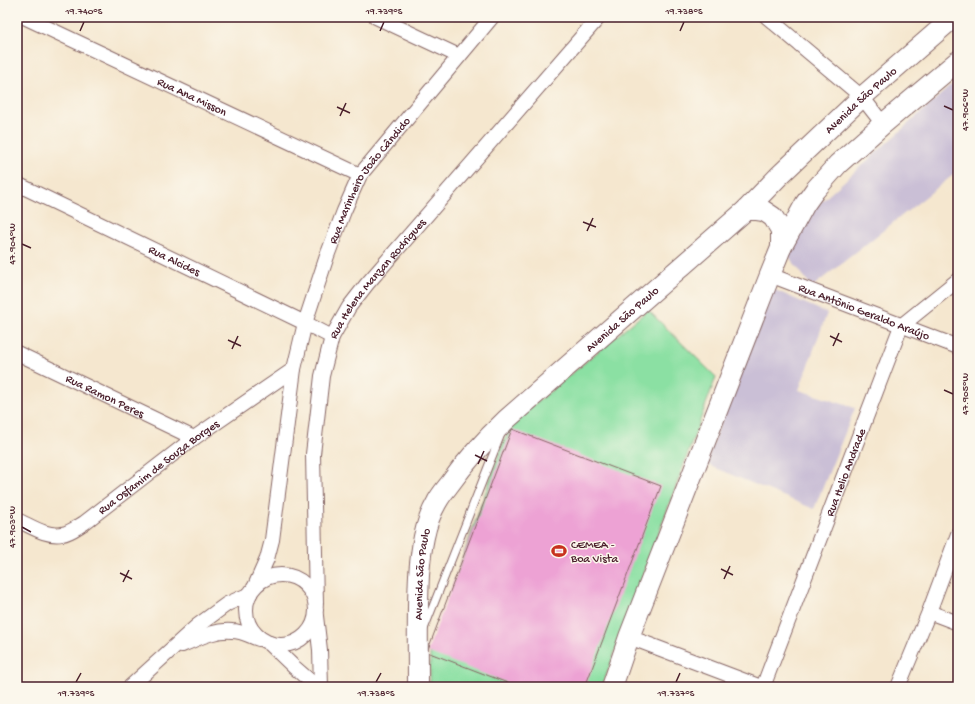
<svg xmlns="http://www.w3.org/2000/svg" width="975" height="704" viewBox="0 0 975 704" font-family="'Gochi Hand',sans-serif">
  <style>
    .industrial { fill: #cabfd6 }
    .green { fill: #8be0a3; stroke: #6a8067 }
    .building { fill: #eda2d4 }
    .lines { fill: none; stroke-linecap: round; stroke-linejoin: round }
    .lane-casing { stroke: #866564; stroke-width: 9 }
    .street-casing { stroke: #866564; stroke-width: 16 }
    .secondary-casing { stroke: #866564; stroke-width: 22 }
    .lane { stroke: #fff; stroke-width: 7 }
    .street { stroke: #fff; stroke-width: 14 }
    .secondary { stroke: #fff; stroke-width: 20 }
    .ticks { fill: none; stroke: #4a1f2b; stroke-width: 1.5 }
    .labels { text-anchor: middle; stroke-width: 3; stroke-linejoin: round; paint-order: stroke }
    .street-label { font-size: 12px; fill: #4a1f2b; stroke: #fbf7ec }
    .poi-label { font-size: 12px; fill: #4a1f2b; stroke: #fbf7ec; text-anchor: start }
    .neatline { fill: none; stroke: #4a1f2b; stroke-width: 1.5 }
    .ticks-label { font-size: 10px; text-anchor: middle; fill: #4a1f2b }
  </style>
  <rect width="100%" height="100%" fill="#fbf7ec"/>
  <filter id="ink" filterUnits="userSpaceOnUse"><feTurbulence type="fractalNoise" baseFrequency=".025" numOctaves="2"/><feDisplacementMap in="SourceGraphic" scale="8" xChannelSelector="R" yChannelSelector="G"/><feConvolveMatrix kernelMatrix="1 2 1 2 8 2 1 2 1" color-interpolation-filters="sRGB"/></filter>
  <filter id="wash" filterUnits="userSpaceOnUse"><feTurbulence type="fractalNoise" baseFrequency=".012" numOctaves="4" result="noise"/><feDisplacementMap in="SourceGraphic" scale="16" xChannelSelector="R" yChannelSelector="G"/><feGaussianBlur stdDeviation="0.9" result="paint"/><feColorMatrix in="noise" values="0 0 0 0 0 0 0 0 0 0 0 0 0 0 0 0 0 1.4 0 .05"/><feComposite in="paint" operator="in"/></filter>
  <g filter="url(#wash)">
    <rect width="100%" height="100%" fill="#f5e7cf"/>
    <path class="industrial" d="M 957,80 L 958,82 L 958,171 L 812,287 L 787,254 L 802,219 Z
      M 768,287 L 827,313 L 799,390 L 855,408 L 814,509 L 706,464 Z"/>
    <path class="green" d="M 648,310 L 716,377 L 602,687 L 430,687 L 430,651 L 500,451 L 511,424 Z"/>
    <g id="blocks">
      <path class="building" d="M 512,429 L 661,486 L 585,687 L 518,687 L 427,652 Z"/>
    </g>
  </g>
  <g filter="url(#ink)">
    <use href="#blocks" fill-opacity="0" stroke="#866564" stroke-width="1"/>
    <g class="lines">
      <g class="lane-casing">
        <path id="lane" d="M 424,629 L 501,434"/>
      </g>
      <g class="street-casing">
        <g id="street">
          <path id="s1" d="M 24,17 L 360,175"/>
          <path d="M 376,17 L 459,56"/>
          <path d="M 767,17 L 862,97 L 883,124"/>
          <path id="s2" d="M 17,184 L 305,323 L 332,337"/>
          <path id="s3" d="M 770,275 L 958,347"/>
          <path id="s4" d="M 17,353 L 194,438"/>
          <path id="s5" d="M 17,520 C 31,526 46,537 62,534 C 70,533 77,527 84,523 L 194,438 L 294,369"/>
          <circle cx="281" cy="610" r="35"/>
          <path id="s6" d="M 255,586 L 267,559 L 272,540 L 294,369 L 305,323 L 327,256 L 344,211 L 360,175 L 492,17"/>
          <path id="s7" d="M 316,603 L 313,454 L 322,376 L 332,337 L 349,307 L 367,284 L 599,17"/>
          <path d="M 929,612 L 958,623"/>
          <path d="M 316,616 L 320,650 L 321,687"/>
          <path d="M 629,637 L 761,687"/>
          <path d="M 269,643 L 294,667 L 317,687"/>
          <path d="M 182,645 C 197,639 215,629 232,631 C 242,631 250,636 259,639"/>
          <path d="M 130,687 L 197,626 L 227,604 L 250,594"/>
          <path id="s8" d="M 763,687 L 901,326 L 958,280"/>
          <path d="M 898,687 L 929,612 L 958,534"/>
        </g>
      </g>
      <g class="secondary-casing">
        <g id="secondary">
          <path d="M 746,210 L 757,210 L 764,211 L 773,217 L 781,230 L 781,248"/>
          <path id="s9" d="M 418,687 C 418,650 417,612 419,575 C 421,550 424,524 437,502 C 440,496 445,490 449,485 C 466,461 486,439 507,419 L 746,210 L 780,175 L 862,97 L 954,17"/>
          <path d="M 612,687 L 629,637 L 770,275 L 781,248 L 805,204 L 815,190 L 838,164 L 883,124 L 958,61"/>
        </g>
      </g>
      <use href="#lane" class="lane"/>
      <use href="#street" class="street"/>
      <use href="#secondary" class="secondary"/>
    </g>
  </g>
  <path class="ticks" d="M 80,31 L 84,22M 380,31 L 384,22M 680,31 L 684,22M 944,106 L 953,110M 337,107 L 350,113M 340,116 L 346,103M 583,222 L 596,227M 587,231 L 593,218M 22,244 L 31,248M 830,336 L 842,342M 228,340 L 241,346M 833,346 L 839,333M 232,349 L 238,336M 944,390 L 953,394M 475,455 L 487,461M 478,464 L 484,451M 22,527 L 31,532M 721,569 L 733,575M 120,573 L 132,579M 724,579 L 730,566M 123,582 L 129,570M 76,682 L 81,673M 376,682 L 381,673M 676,682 L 680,673"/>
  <defs>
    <g id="stadium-bare" transform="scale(1.2)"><path d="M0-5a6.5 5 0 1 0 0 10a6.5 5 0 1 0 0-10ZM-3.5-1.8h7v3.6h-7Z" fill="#c8321e" stroke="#fbf7ec" stroke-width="2.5" paint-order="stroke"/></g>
  </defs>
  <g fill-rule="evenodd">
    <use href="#stadium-bare" x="559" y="551"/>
  </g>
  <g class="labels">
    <g class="street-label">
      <text dy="4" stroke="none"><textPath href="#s1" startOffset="186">Rua Ana Misson</textPath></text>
      <text dy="4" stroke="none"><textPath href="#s9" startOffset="773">Avenida São Paulo</textPath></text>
      <text dy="4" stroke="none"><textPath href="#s6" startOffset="427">Rua Marinheiro João Cândido</textPath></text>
      <text dy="4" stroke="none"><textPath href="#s2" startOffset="175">Rua Alcides</textPath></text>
      <text dy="4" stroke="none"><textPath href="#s7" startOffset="342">Rua Helena Manzan Rodrigues</textPath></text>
      <text dy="4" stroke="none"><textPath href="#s3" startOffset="101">Rua Antônio Geraldo Araújo</textPath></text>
      <text dy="4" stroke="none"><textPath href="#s9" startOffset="449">Avenida São Paulo</textPath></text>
      <text dy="4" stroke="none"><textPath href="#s4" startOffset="98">Rua Ramon Peres</textPath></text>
      <text dy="4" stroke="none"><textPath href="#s5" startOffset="166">Rua Osfamim de Souza Borges</textPath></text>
      <text dy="4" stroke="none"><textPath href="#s8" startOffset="230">Rua Helio Andrade</textPath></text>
      <text dy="4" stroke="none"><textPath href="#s9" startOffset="113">Avenida São Paulo</textPath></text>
    </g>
    <g class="poi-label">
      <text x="571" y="548">CEMEA -<tspan x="571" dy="14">Boa Vista</tspan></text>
    </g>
  </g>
  <rect width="975" height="704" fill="none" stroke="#fbf7ec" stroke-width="44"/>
  <rect x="22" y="22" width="931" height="660" class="neatline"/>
  <g class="ticks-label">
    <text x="84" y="14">19.740°S</text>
    <text x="384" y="14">19.739°S</text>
    <text x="684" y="14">19.738°S</text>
    <text transform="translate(964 110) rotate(-90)" y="4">47.906°W</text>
    <text transform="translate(11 244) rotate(-90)" y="4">47.904°W</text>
    <text transform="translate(964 394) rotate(-90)" y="4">47.905°W</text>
    <text transform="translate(11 527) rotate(-90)" y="4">47.903°W</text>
    <text x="76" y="696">19.739°S</text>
    <text x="376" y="696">19.738°S</text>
    <text x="676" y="696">19.737°S</text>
  </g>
</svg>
